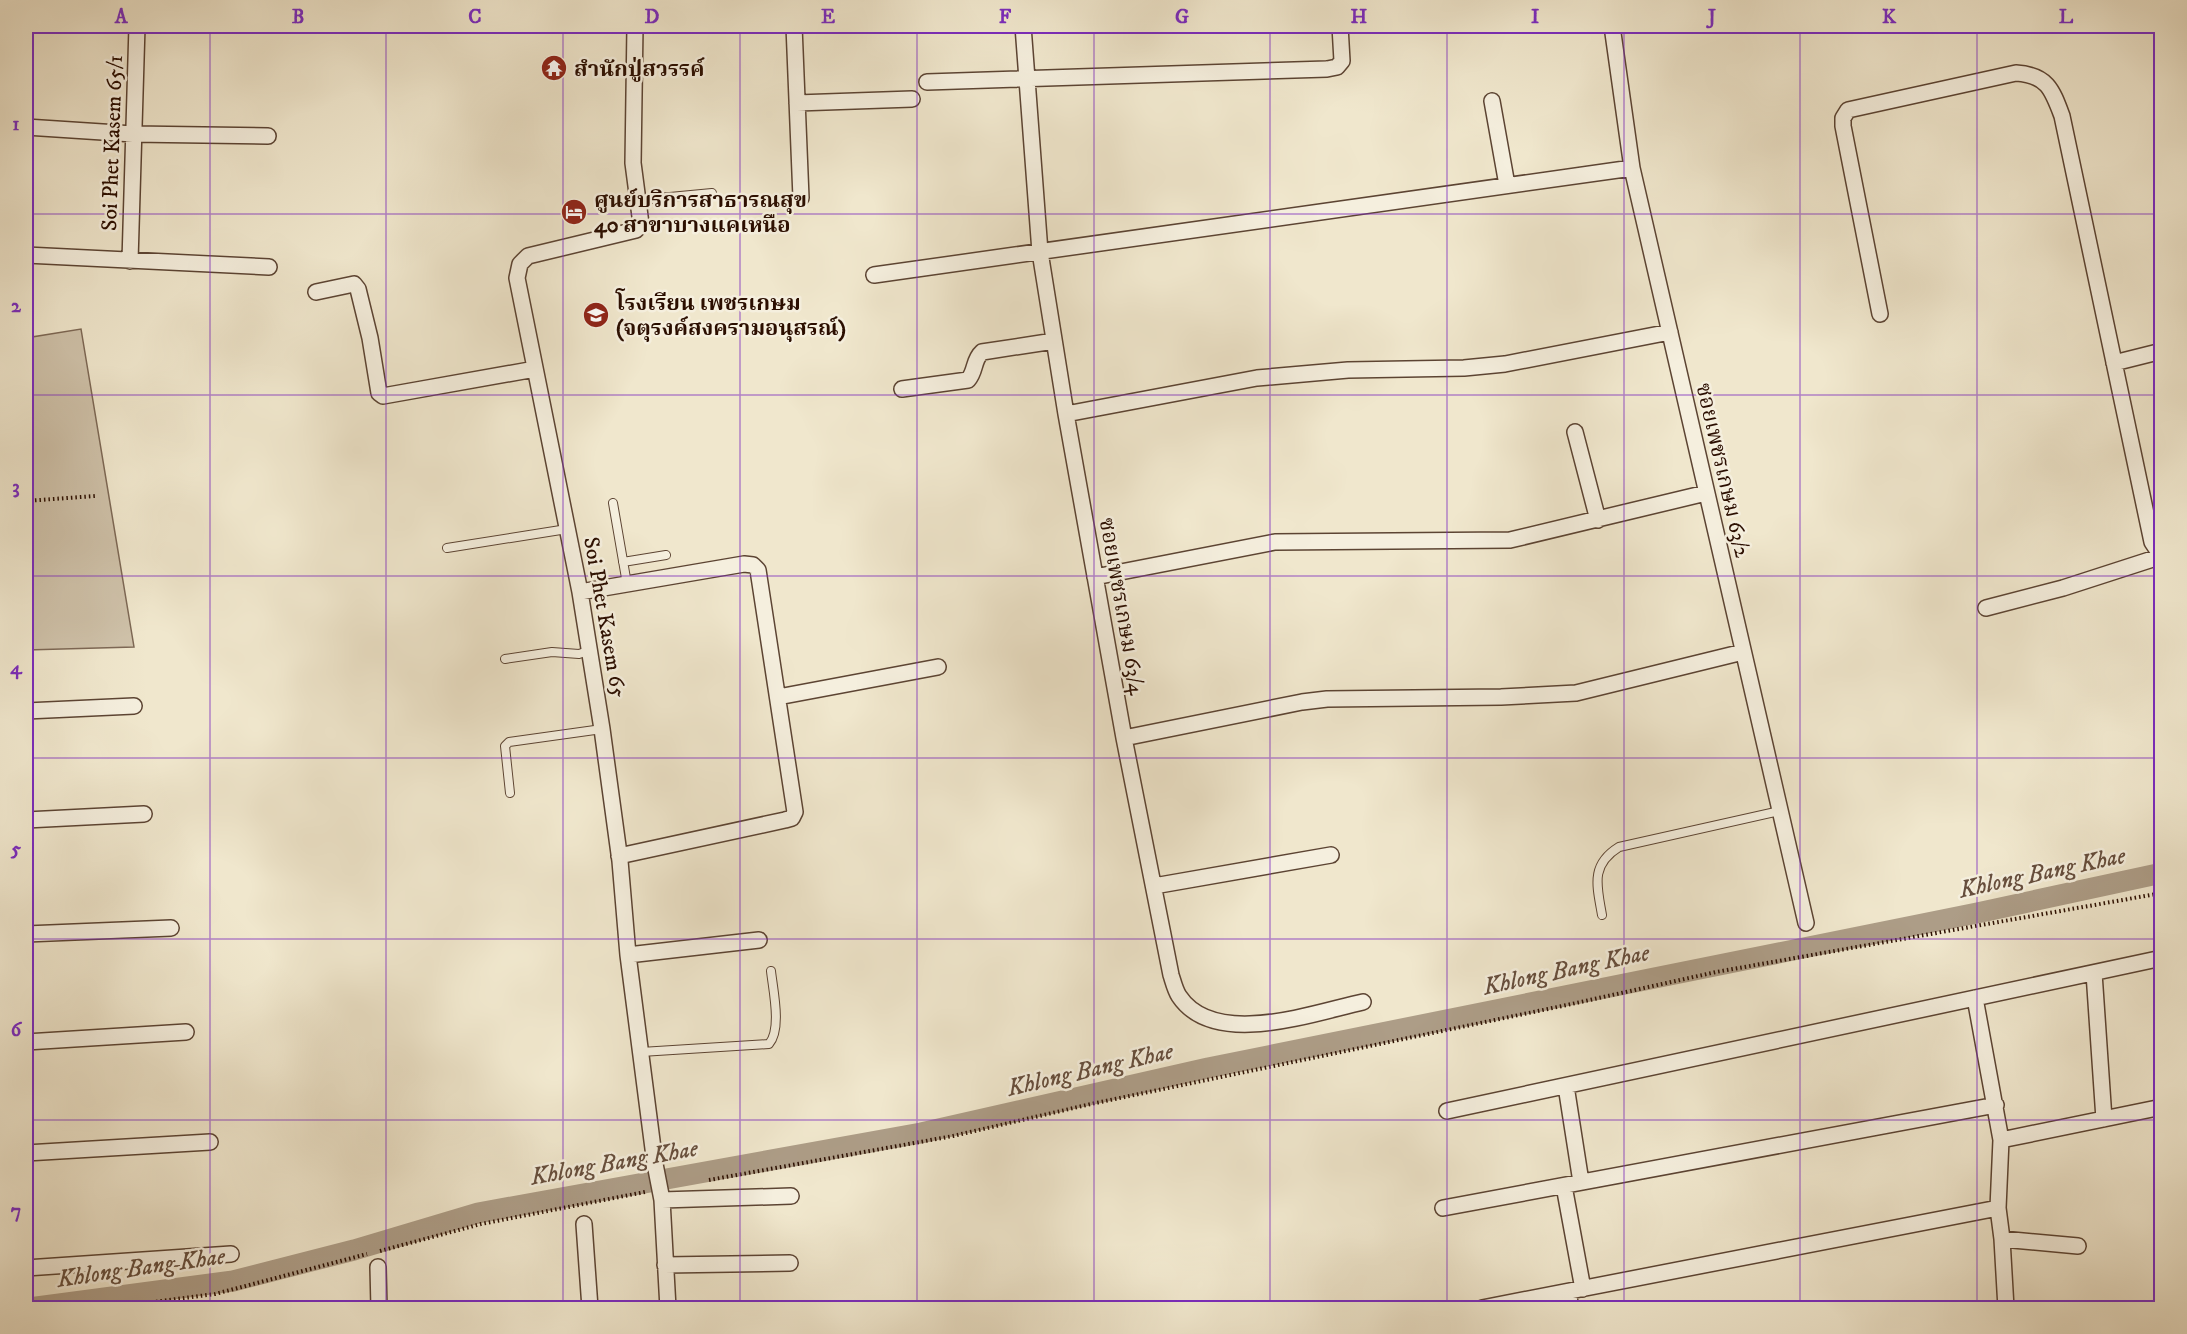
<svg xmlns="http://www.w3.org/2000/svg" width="2187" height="1334" viewBox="0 0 2187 1334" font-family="'IM FELL DW Pica','Noto Serif Thai',serif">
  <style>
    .grass { fill: #cfc2aa; stroke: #7d6855; stroke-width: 1.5 }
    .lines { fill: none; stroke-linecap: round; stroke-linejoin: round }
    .canal { stroke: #ad9d87; stroke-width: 21 }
    .service-casing { stroke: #5c4433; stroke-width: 10 }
    .minor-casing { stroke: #5c4433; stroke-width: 18 }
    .path { stroke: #2b0e00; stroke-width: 4; stroke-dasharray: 1.5 3; stroke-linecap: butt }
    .service { stroke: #f5efde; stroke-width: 8 }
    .minor { stroke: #f5efde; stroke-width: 15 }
    .grid { fill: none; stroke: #7b2cbf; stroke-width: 1.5; stroke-opacity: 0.55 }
    .labels { text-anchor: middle; stroke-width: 5; stroke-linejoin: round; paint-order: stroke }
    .poi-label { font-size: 22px; font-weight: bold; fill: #2b0e00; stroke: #f5efde; text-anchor: start }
    .street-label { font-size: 22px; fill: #2b0e00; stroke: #f5efde }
    .water-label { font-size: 24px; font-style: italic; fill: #664e3d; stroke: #f5efde }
    .neatline { fill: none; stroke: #7b2cbf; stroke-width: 2 }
    .grid-label { font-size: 20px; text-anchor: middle; font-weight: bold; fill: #7b2cbf }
  </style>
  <rect width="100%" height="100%" fill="#f0e7cd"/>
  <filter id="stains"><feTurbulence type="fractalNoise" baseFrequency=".00333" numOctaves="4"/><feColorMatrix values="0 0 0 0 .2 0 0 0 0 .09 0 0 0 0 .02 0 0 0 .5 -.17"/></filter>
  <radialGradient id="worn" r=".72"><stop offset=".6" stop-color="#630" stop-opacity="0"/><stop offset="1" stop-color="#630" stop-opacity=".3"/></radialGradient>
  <path class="grass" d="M 81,329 L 134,647 L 26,650 L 26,338 Z"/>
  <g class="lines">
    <path class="canal" d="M 29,1308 L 233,1281 L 354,1250 L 478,1213 L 921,1133 L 1208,1068 L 1977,913 L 2162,873"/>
    <g class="service-casing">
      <path id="service" d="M 638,200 L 712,193
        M 613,503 L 627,584
        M 447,548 L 567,529
        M 623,562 L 666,555
        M 505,659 L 552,652 L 579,654 L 588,651
        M 510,793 L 505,746 L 509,742 L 602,729
        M 1602,915 C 1597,886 1590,865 1619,847 L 1780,811
        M 641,1052 L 769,1044 C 782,1029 773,990 771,971"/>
    </g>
    <g class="minor-casing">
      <path id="minor" d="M 635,26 L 633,163 L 641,224 L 636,230 L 528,256 L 520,264 L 517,278 L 580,592 L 602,729 L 620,861 L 628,955 L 655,1164 L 662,1200 L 668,1308
        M 794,26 L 801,198
        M 1023,26 L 1040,252 L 1066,414 L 1124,738 L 1171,975 C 1173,981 1175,990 1179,996 C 1214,1049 1313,1013 1363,1002
        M 1612,26 L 1632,168 L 1806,923
        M 927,82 L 1327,69 L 1337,67 L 1342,61 L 1340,26
        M 1492,101 L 1507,185
        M 797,103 L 912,99
        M 26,127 L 133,134 L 268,136
        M 26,255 L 269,267
        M 130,261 L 137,26
        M 874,275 L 1632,168
        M 316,292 L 354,284 L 358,289 L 370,338 L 379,393 L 383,396 L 535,369
        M 1880,314 L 1843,126 L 1843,118 L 1848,110 L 2016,73 C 2047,75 2052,89 2062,116 L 2152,542 L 2158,551 L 2162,552
        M 2114,363 L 2162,351
        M 902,389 L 968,380 C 976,371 973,360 982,352 L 1054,341
        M 1066,414 L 1257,378 L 1348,370 L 1464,368 L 1505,364 L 1670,332
        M 1575,432 L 1598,520
        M 1095,577 L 1275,542 L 1510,540 L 1706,493
        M 580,592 L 744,564 L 753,565 L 758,570 L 795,812 L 792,818 L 785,820 L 619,856
        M 1986,608 L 2063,588 L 2162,556
        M 778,697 L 938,667
        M 26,711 L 134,706
        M 1124,738 L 1302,702 L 1327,699 L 1501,697 L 1576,693 L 1743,652
        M 26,820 L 144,814
        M 1154,886 L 1331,855
        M 26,934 L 171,928
        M 628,955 L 759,940
        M 2094,973 L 2104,1119
        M 1975,998 L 2001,1140 L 1998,1208 L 2002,1239 L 2006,1308
        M 26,1042 L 186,1032
        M 1566,1086 L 1581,1182
        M 1447,1111 L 2162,958
        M 2001,1140 L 2162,1107
        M 26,1153 L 210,1142
        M 1564,1186 L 1583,1289
        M 662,1200 L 791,1196
        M 1443,1208 L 1996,1105
        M 584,1224 L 590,1308
        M 2002,1239 L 2078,1246
        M 665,1265 L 790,1263
        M 378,1267 L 379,1308
        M 26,1268 L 231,1254
        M 1568,1292 L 1571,1308
        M 1482,1308 L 1998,1208"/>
    </g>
    <path class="path" d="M 26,501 L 95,496
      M 709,1180 L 953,1136 L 1091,1104 L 1567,1005 L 1716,972 L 2162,893
      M 380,1251 L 481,1224 L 645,1192
      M 107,1308 L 215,1294 L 367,1254"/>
    <use href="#service" class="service"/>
    <use href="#minor" class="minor"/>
  </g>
  <path class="grid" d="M 210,26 L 210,1308M 386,26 L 386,1308M 563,26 L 563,1308M 740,26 L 740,1308M 917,26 L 917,1308M 1094,26 L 1094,1308M 1270,26 L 1270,1308M 1447,26 L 1447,1308M 1624,26 L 1624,1308M 1800,26 L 1800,1308M 1977,26 L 1977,1308M 26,214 L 2162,214M 26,395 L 2162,395M 26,576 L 2162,576M 26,758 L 2162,758M 26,939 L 2162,939M 26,1120 L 2162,1120"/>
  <defs>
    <g id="temple-disc" transform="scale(1.35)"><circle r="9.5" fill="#8f2418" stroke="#f5efde"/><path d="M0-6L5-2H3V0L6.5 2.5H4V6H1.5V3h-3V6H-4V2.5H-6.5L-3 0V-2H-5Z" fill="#fff"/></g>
    <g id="hotel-disc" transform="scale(1.35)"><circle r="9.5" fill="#8f2418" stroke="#f5efde"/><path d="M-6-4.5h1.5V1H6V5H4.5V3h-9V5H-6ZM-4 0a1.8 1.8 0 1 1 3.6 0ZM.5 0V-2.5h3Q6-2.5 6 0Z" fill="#fff"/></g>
    <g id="school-disc" transform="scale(1.35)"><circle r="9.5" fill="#8f2418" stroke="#f5efde"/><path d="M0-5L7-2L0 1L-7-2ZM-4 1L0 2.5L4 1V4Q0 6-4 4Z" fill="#fff"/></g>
  </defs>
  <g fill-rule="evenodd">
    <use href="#temple-disc" x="554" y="68"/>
    <use href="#hotel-disc" x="574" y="212"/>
    <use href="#school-disc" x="596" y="315"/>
  </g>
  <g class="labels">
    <g class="poi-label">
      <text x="574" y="76">สำนักปู่สวรรค์</text>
      <text x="594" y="207">ศูนย์บริการสาธารณสุข<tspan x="594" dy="25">40 สาขาบางแคเหนือ</tspan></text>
      <text x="616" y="310">โรงเรียน เพชรเกษม<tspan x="616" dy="25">(จตุรงค์สงครามอนุสรณ์)</tspan></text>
    </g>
    <g class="street-label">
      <text transform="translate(111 143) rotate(-88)" y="8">Soi Phet Kasem 65/1</text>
      <text transform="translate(1724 470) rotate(77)" y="8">ซอยเพชรเกษม 63/2</text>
      <text transform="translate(1123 606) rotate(80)" y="8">ซอยเพชรเกษม 63/4</text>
      <text transform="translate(606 617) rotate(80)" y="8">Soi Phet Kasem 65</text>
    </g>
    <g class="water-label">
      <text transform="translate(2042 872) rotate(-12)" y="8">Khlong Bang Khae</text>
      <text transform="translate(1566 969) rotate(-12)" y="8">Khlong Bang Khae</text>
      <text transform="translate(1090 1069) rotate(-13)" y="8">Khlong Bang Khae</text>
      <text transform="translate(614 1162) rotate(-10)" y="8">Khlong Bang Khae</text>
      <text transform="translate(141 1267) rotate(-8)" y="8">Khlong Bang Khae</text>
    </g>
  </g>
  <rect width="2187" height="1334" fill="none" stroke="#f0e7cd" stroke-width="66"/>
  <rect x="33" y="33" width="2121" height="1268" class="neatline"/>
  <g class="grid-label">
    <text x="121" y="23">A</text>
    <text x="298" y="23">B</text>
    <text x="475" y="23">C</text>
    <text x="652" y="23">D</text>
    <text x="828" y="23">E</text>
    <text x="1005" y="23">F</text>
    <text x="1182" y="23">G</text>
    <text x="1359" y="23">H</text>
    <text x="1535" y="23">I</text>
    <text x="1712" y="23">J</text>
    <text x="1889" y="23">K</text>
    <text x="2066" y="23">L</text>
    <text x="16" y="130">1</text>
    <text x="16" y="312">2</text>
    <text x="16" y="493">3</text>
    <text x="16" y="674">4</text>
    <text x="16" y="855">5</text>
    <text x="16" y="1036">6</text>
    <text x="16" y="1217">7</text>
  </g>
  <rect width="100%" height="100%" filter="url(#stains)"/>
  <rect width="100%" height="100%" fill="url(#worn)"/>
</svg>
